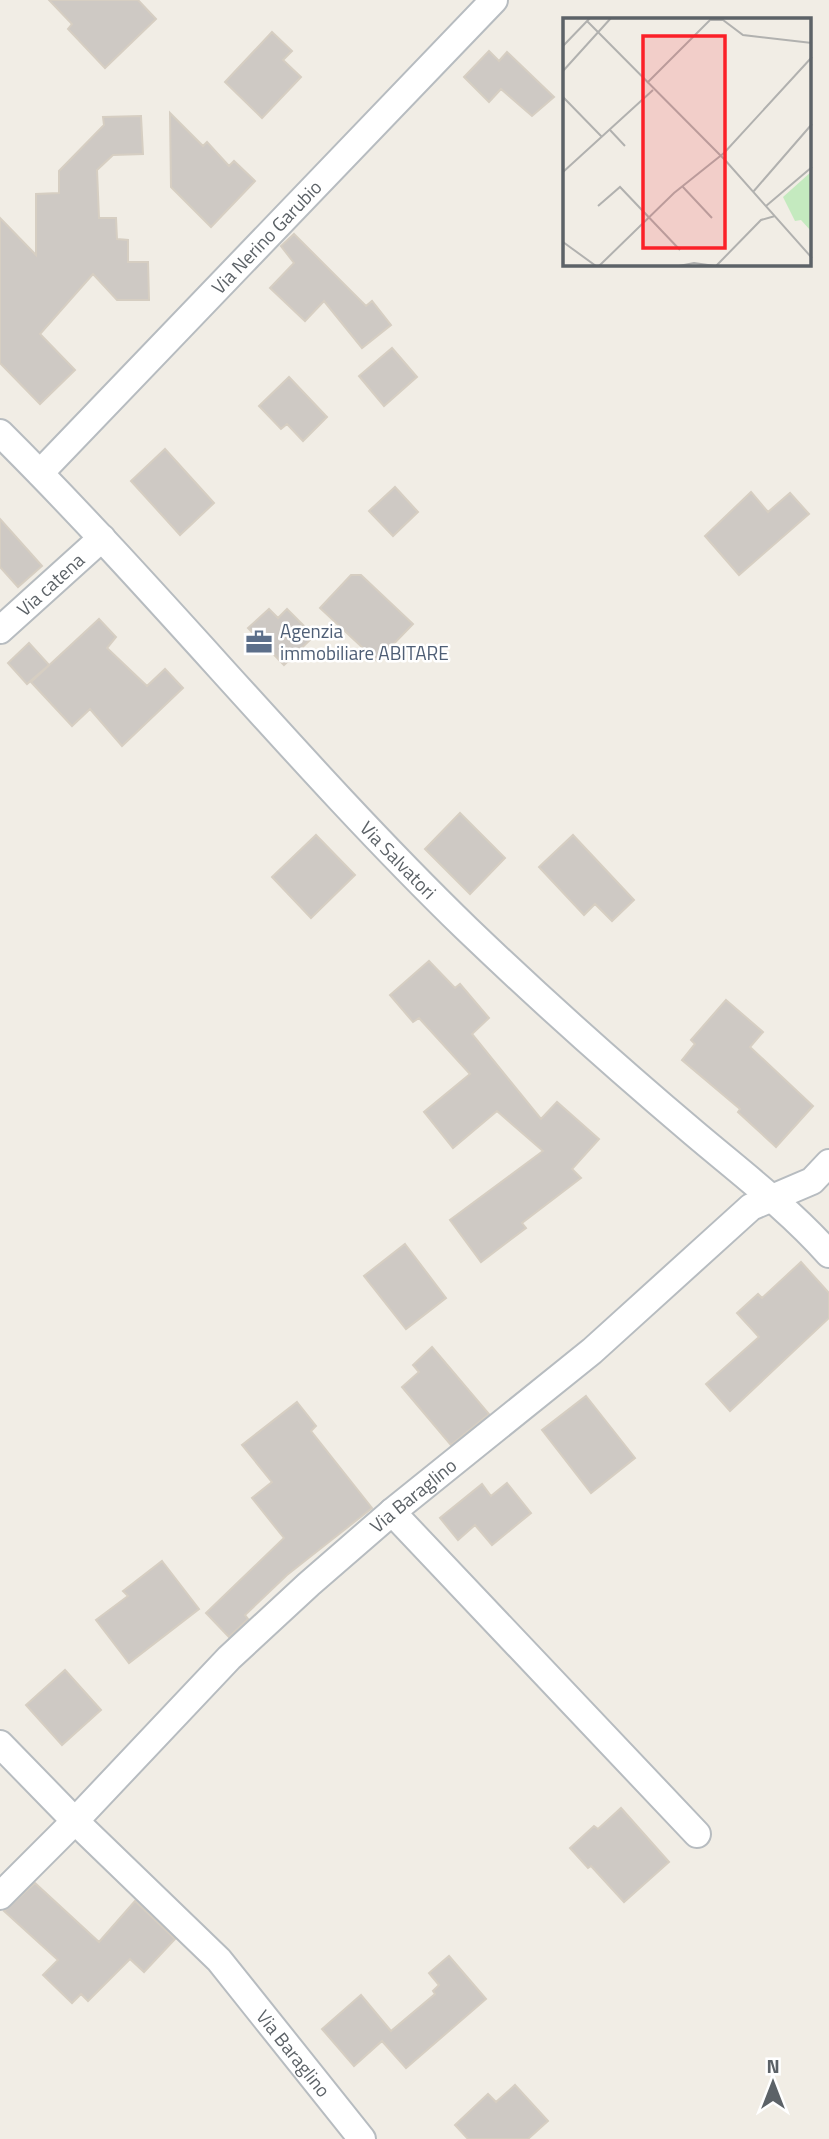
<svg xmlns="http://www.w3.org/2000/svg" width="829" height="2139" viewBox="0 0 829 2139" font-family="'Titillium Web',sans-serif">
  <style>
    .building { fill: #cec9c4; stroke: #d6cec2; stroke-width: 2 }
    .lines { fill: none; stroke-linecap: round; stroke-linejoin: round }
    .street-casing { stroke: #b7bcc0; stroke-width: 30 }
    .street { stroke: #fff; stroke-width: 26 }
    .labels { text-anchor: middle; stroke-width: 5; stroke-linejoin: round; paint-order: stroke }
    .street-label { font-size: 19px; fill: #5c6267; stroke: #fff }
    .service-label { font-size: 19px; fill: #4e5e75; stroke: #fff; text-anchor: start }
    .inset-road { fill: none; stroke: #b1b1af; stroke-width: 2 }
    .view { fill: #fb2028; fill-opacity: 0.15; stroke: #fb2028; stroke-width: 3.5 }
    .inset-edge { fill: none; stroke: #5c6267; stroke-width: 3.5 }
  </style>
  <rect width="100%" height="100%" fill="#f1ede5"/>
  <path class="building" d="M 49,0 L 138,0 L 156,19 L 105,68 L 68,29 L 72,24 Z
    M 272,32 L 292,51 L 283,60 L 301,77 L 262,118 L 225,82 Z
    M 489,51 L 499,61 L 507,52 L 554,97 L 532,116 L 501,89 L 489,102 L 464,77 Z
    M 170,113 L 203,146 L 207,142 L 229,166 L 234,161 L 255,181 L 211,227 L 171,187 Z
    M 141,116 L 143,154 L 113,155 L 97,170 L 99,218 L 116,218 L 117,239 L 128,240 L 128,262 L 148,262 L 149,300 L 117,300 L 93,274 L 40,334 L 75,370 L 40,404 L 0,363 L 0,218 L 36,255 L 36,194 L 59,193 L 59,171 L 104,125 L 103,117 Z
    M 294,234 L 366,306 L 372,301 L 391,325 L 362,348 L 324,301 L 305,321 L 270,288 L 294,263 L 281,246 Z
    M 392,348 L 417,377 L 384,406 L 359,376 Z
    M 289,377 L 327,417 L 303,441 L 287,424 L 281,429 L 259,406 Z
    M 165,449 L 214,503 L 180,535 L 131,481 Z
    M 395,487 L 418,512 L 393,536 L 369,511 Z
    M 751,492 L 768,512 L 790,493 L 809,514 L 739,575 L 705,536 Z
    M 0,519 L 42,566 L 18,587 L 0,567 Z
    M 351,575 L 361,575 L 413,624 L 377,661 L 320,608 Z
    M 269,609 L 278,618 L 287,609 L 314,636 L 284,665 L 248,628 Z
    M 99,619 L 116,637 L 107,648 L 147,686 L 165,669 L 183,688 L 122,746 L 90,709 L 72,726 L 31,682 Z
    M 29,643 L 49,665 L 27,684 L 8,663 Z
    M 460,813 L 505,858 L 470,894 L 425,849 Z
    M 316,835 L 355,875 L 311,918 L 272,877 Z
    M 573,835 L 634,900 L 612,921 L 595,904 L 584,915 L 539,867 Z
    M 429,961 L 455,988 L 460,984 L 489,1018 L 472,1034 L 541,1119 L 557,1102 L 599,1139 L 572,1169 L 581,1178 L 522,1223 L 526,1228 L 481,1262 L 450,1220 L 543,1151 L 497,1111 L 453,1148 L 424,1112 L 470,1074 L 419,1018 L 413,1022 L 390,995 Z
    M 726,1000 L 763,1032 L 750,1047 L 813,1106 L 776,1147 L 738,1112 L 740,1109 L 682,1060 L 695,1044 L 691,1040 Z
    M 405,1244 L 446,1298 L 406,1329 L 364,1276 Z
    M 801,1262 L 829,1293 L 829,1318 L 730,1411 L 706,1384 L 759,1337 L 737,1313 L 758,1294 L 762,1298 Z
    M 432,1347 L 489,1414 L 451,1445 L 402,1387 L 419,1372 L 413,1365 Z
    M 586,1396 L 635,1458 L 591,1493 L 542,1430 Z
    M 297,1402 L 316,1426 L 311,1431 L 372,1508 L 287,1575 L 245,1615 L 248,1619 L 229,1637 L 206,1613 L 284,1538 L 252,1498 L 272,1482 L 242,1445 Z
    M 507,1483 L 531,1513 L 492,1545 L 475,1525 L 458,1540 L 440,1518 L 482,1484 L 491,1496 Z
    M 162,1561 L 199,1609 L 129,1663 L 96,1620 L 128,1596 L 123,1591 Z
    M 65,1670 L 101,1710 L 62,1745 L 26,1705 Z
    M 621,1808 L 669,1862 L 624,1902 L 591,1866 L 588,1868 L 570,1848 L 594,1826 L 598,1829 Z
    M 35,1883 L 99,1942 L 135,1901 L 175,1939 L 144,1972 L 130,1959 L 88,2001 L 81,1994 L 72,2003 L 43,1975 L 58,1960 L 4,1911 Z
    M 449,1956 L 486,1999 L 406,2068 L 382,2041 L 354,2066 L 322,2029 L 361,1995 L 391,2031 L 435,1994 L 433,1991 L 439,1985 L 429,1973 Z
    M 515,2085 L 548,2121 L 528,2139 L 468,2139 L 455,2125 L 488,2094 L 496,2102 Z"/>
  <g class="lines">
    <g class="street-casing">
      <g id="street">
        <path id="s1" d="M 0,433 C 161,593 304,771 467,929 C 540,999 616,1067 694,1133 C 740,1172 789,1209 829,1254"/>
        <path id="s2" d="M 40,473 L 494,0"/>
        <path id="s3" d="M 0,630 L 102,538"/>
        <path d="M 392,1512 L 697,1834"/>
        <path id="s4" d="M 0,1744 L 75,1821 L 219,1960 L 362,2139"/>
        <path id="s5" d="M 0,1896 L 75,1821 L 229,1658 L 309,1584 L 392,1512 L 592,1351 L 751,1207 L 812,1181 L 829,1163"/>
      </g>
    </g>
    <use href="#street" class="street"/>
  </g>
  <defs>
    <g id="office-bare" transform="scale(2.1)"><path d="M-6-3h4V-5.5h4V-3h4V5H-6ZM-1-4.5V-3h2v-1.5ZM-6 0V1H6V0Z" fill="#5c6f8a" stroke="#fff" stroke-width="2.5" paint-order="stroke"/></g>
  </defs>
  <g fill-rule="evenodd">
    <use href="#office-bare" x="259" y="642"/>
  </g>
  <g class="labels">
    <g class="street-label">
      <text dy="7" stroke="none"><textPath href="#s2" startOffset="327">Via Nerino Garubio</textPath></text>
      <text dy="7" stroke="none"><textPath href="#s3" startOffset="68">Via catena</textPath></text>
      <text dy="7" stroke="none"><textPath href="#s1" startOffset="584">Via Salvatori</textPath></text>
      <text dy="7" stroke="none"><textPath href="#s5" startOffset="576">Via Baraglino</textPath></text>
      <text dy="7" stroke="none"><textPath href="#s4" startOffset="427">Via Baraglino</textPath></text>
    </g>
    <g class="service-label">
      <text x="280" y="638">Agenzia<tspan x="280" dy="22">immobiliare ABITARE</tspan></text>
    </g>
  </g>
  <g transform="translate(563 18)">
    <rect width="248" height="248" fill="#f1ede5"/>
    <path d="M 248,154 L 248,213 L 238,202 L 232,203 L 220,179 Z" fill="#c4eabf"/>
    <path class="inset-road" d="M 24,3 L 162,142 L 249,240M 0,28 L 27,0M 0,53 L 48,0M 84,65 L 147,2 L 160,2 L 180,17 L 249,25M 0,79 L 39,119M 47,112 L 62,128M 0,154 L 90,72M 119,168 L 149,200M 190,174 L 249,106M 35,188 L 57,169 L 117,232M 203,188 L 249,149M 0,224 L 33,248M 36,248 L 111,175 L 161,135 L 249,39M 116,248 L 131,245 L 152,248M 153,248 L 198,202 L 212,198"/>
    <path class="view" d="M 80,18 L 162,18 L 162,230 L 80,230 Z"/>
    <rect width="248" height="248" class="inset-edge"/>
  </g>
  <g transform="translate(773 2083)" stroke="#ffffff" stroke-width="5" paint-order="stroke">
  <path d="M0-5L12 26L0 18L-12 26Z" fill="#5c6267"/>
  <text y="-10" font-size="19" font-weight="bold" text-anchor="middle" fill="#5c6267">N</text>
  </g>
</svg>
